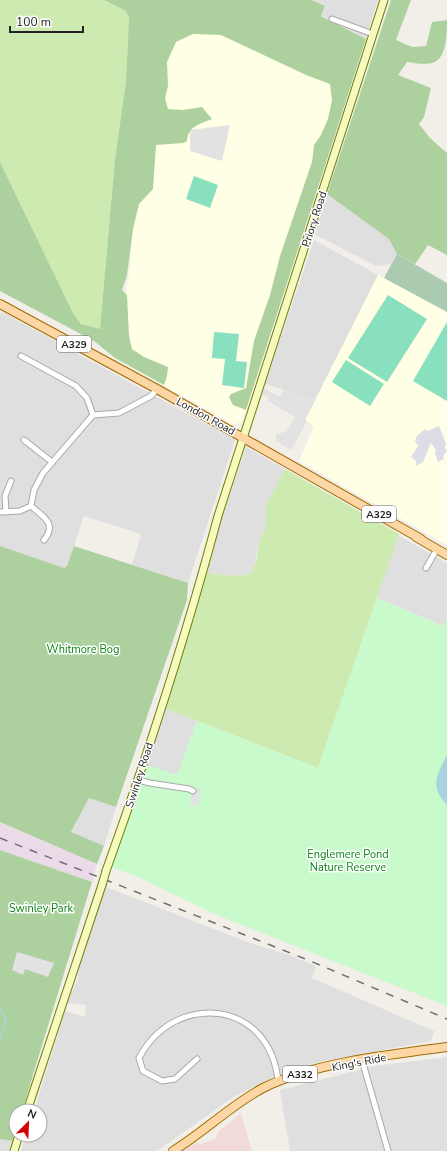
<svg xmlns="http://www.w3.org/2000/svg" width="447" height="1151" viewBox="0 0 447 1151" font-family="'Nunito Sans',sans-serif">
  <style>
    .residential { fill: #e0dfdf }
    .commercial { fill: #f2dad9 }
    .industrial { fill: #ebdbe8 }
    .education { fill: #ffffe5 }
    .grass { fill: #cdebb0 }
    .forest { fill: #add19e }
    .cemetery { fill: #aacbaf }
    .park { fill: #c8facc }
    .pitch { fill: #88e0be }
    .parking { fill: #e2e2e2 }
    .plaza { fill: #dddde8 }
    .water { fill: #aad3df }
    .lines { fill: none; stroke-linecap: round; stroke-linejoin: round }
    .stream { stroke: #aad3df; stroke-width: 1.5 }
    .street-casing { stroke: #a9a9a9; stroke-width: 7 }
    .secondary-casing { stroke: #707d05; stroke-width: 9 }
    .primary-casing { stroke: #a06b00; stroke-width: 10 }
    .street { stroke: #fff; stroke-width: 5 }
    .secondary { stroke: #f7fabf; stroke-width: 7 }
    .primary { stroke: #fcd6a4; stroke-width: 8 }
    .rail { stroke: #707070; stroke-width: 1.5; stroke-dasharray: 8 8; stroke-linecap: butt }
    .secondary-bridge-casing { stroke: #707d05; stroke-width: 9; stroke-linecap: butt }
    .secondary-bridge { stroke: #f7fabf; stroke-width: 7 }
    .labels { text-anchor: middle; stroke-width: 3; stroke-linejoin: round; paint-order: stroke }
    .shield { fill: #fff; stroke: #646464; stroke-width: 1 }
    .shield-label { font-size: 10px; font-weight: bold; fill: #222 }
    .street-label { font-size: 11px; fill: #222; stroke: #fff }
    .park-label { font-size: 11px; fill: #0c8416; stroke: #fff }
  </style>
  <rect width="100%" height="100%" fill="#f2efe9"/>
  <path class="residential" d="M 313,0 L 378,0 L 366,39 L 321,15 L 325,6 Z
    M 327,194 L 406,245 L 397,254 L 391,264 L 376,266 L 314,234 Z
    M 314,240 L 378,275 L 316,399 L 265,384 Z
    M 2,312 L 235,440 L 188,583 L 132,565 L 141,534 L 84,516 L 67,566 L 64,568 L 0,546 L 0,315 Z
    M 246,447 L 285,469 L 266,505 L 266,526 L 259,542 L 254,568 L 247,575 L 233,576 L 204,572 Z
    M 398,535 L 447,563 L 447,619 L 444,626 L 377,598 Z
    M 164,708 L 197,721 L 177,776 L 146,765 Z
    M 89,798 L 116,807 L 104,846 L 71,833 Z
    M 106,887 L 250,943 L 289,955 L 316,966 L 312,978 L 434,1031 L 431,1041 L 324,1061 L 283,1072 L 235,1096 L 157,1151 L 21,1151 L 26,1135 L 40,1135 L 40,1111 L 34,1111 L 65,1011 L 85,1017 L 86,1005 L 67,1003 L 78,978 L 79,966 Z
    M 447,1057 L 447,1151 L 290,1151 L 280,1090 L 375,1066 Z
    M 0,1139 L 13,1141 L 10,1151 L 0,1151 Z"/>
  <path class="commercial" d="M 241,1113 L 252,1151 L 183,1151 L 196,1142 L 201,1144 L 215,1139 L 218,1132 Z"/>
  <path class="industrial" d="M 0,822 L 97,864 L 92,882 L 0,850 Z"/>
  <path class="education" d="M 153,0 L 312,0 L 325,6 L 321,16 L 366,39 L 243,421 L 234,425 L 115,358 L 129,273 Z
    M 378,275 L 447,312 L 447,545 L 299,461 L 314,426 L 305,420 Z"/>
  <path class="grass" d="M 0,0 L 104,0 L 126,11 L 129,18 L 126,81 L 115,159 L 100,330 L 81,324 L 73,313 L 0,162 Z
    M 285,469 L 399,534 L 318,768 L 164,708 L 194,616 L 204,572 L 233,576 L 247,575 L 252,571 L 257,558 L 259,542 L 266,526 L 266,505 Z"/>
  <path class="forest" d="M 104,0 L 312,0 L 325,6 L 321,16 L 366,39 L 246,410 L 233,405 L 229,397 L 231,394 L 246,388 L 254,341 L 270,295 L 280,256 L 312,162 L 314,145 L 321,135 L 328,119 L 332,100 L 330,84 L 306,75 L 221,35 L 193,34 L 176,42 L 167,62 L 168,86 L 165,98 L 168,109 L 183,110 L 202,107 L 212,119 C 200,124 188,126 187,141 L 183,143 L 156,145 L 153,189 L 139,204 L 133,229 L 127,275 L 122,290 L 127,295 L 129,336 L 132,349 L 144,357 L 168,367 L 167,376 L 164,385 L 115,358 L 94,341 L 0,291 L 0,162 L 73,313 L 81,324 L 100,329 L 115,159 L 126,81 L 129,18 L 126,11 Z
    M 391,0 L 411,0 L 396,40 L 412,47 L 426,46 L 432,22 L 447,20 C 447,33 447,60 432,63 C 424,65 415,63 407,62 L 398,75 L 431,88 L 424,117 L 419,124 L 430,138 L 447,153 L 447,255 L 428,245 L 415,264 L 397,254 L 389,239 L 327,194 Z
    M 0,546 L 64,568 L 67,566 L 74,546 L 188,583 L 187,600 L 116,807 L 89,798 L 71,832 L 104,846 L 97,864 L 0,822 Z
    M 0,850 L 92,882 L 22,1111 L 16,1111 L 16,1132 L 13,1141 L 0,1139 Z"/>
  <path class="cemetery" d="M 397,254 L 447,283 L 447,312 L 384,278 Z"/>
  <path class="park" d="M 377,598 L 443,626 L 447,619 L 447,1006 L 219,916 L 138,877 L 112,867 L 146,765 L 177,775 L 197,721 L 318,768 Z"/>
  <path class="pitch" d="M 194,176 L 218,185 L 210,208 L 186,199 Z
    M 388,295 L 427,319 L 387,382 L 348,358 Z
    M 447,322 L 447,401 L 413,381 Z
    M 214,332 L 239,334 L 236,361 L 247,362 L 244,388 L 222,385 L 225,359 L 212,358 Z
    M 346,360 L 384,384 L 370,406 L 332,382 Z"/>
  <path class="parking" d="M 230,125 L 222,161 L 190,151 L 190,130 Z
    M 264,388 L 279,397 L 284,389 L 316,399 L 305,420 L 307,421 L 291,450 L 276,441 L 276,434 L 286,432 L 295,417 L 268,401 L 269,398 L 262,394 Z
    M 193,788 L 201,789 L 198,806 L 190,805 Z
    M 17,952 L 54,963 L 48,977 L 25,969 L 23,975 L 12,970 Z"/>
  <path class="plaza" d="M 439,426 L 446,444 L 445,448 L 447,451 L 443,456 L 444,459 L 438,462 L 435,453 L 436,450 L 431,443 L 423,462 L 416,466 L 416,461 L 411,457 L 418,446 L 415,441 L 417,436 L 425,429 L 427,431 Z"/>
  <path class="water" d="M 447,755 L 447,805 C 429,787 437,774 447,755 Z"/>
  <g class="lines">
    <path class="stream" d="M 0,1009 L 6,1020 L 0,1039"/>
    <g class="street-casing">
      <path id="street" d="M 332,19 L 373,34
        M 21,356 L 76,386 L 87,398 L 93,415
        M 24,440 L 52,462
        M 31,506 L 34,490 L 43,473 L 93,415 L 119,413 L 151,396 L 157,389
        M 31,506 C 42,516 58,523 44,540
        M 0,512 L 20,511 L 31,506
        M 6,512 L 5,496 L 11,481
        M 426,568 L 437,549
        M 138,780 L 150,783 L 189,789 L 193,791
        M 197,1059 L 175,1079 L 162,1081 L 143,1071 L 139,1058 C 175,990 270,1000 278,1081
        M 362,1060 L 388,1151"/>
    </g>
    <g class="secondary-casing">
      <path id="secondary" d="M 106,871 C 148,754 186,636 218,516 L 384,0
        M 27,1111 L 102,885
        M 14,1151 L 19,1135"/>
    </g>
    <g class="primary-casing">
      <path id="primary" d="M 0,304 L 157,389 L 421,539
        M 416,537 L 447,555
        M 173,1151 C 204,1132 231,1105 263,1088 C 312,1063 392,1054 447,1047"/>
    </g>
    <use href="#street" class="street"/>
    <use href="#secondary" class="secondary"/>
    <use href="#primary" class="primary"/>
    <path class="rail" d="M 0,838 L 308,960 L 447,1019"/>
    <g class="secondary-bridge-casing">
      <path id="secondary-bridge" d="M 102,885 L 106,871"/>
    </g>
    <use href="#secondary-bridge" class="secondary-bridge"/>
  </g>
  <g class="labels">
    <g class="shield">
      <rect x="57" y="336" width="34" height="16" rx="3"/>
      <rect x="362" y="506" width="34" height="16" rx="3"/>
      <rect x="283" y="1066" width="34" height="16" rx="3"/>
    </g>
    <g class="shield-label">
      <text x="74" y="348">A329</text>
      <text x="379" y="518">A329</text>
      <text x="300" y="1078">A332</text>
    </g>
    <g class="street-label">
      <text transform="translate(314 219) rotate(-72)" y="4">Priory Road</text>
      <text transform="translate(206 416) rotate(29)" y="4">London Road</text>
      <text transform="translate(139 775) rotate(-72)" y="4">Swinley Road</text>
      <text transform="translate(359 1062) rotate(-11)" y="4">King's Ride</text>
    </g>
    <g class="park-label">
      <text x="83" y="653">Whitmore Bog</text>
      <text x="348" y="858">Englemere Pond<tspan x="348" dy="13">Nature Reserve</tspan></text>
      <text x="41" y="912">Swinley Park</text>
    </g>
  </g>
  <g transform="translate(28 1123) rotate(24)"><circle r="19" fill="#ffffff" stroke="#a7a7a7"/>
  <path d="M0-3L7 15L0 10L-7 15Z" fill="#d40000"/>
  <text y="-6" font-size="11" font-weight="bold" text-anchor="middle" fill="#222222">N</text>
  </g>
  <path d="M10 26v6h73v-6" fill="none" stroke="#222222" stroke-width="2"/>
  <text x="16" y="26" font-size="12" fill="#222222" stroke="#ffffff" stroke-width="3" paint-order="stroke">100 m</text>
</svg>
